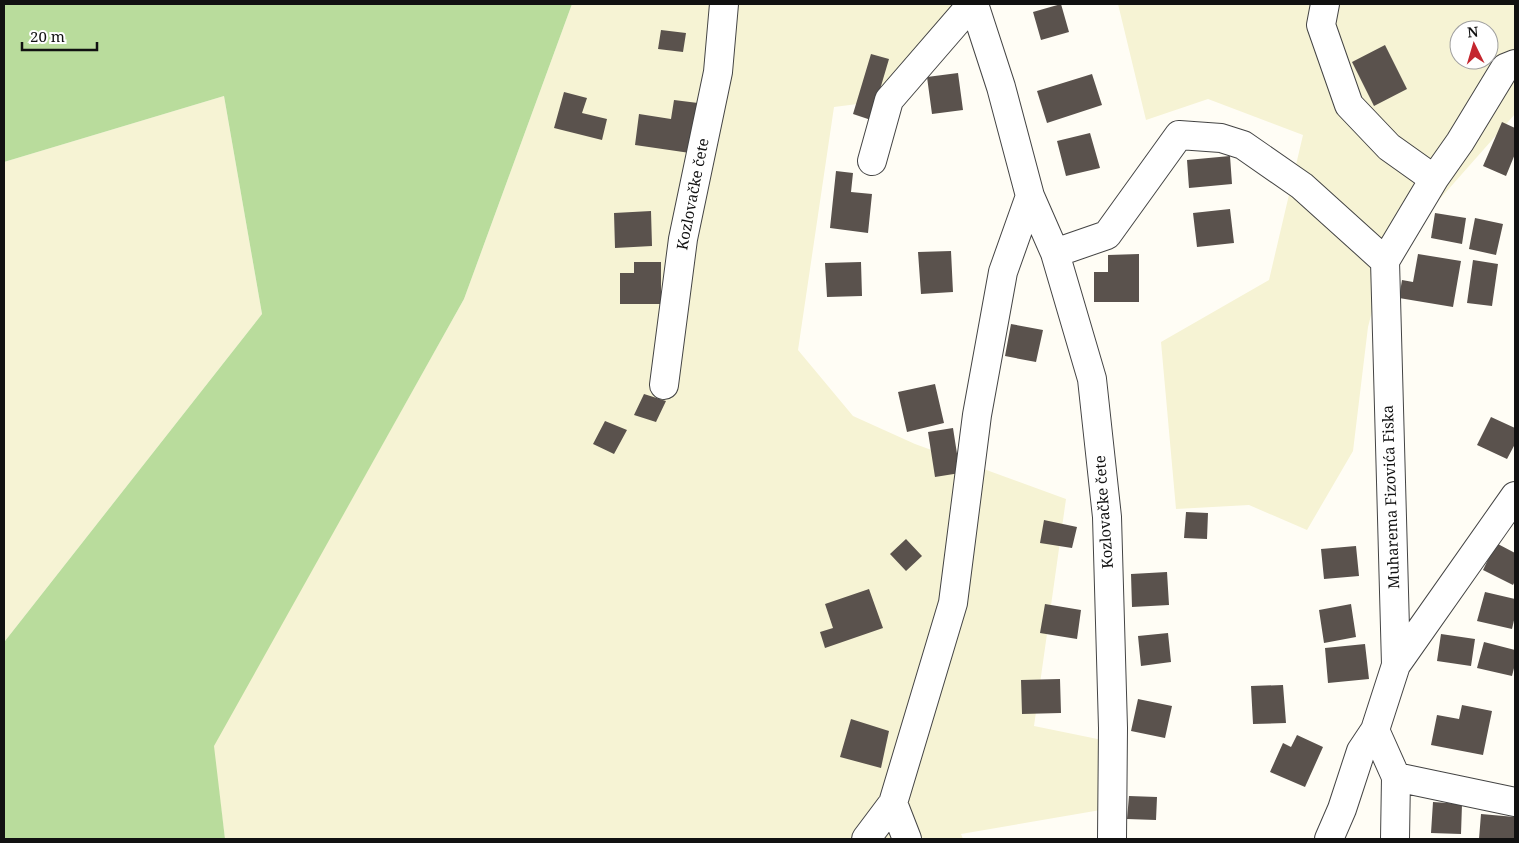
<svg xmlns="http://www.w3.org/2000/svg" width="1519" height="843" viewBox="0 0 1519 843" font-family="'Noto Serif',serif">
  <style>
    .farmland { fill: #f6f3d4; fill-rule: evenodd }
    .forest { fill: #b9dc9c }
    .building { fill: #5a524d }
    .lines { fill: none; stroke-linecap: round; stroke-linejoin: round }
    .minor-casing { stroke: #444; stroke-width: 30 }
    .minor { stroke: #fff; stroke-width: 28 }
    .labels { text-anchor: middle; stroke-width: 5; stroke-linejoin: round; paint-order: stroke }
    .street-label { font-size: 15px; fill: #111; stroke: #fff }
  </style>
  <rect width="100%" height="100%" fill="#fffdf5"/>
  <path class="farmland" d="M 572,4 L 972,4 L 889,100 L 834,107 L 798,350 L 853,416 L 915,444 L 1066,499 L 1034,726 L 1122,744 L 1118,807 L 961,834 L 963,839 L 225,839 L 213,746 L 464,299 Z
    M 1118,4 L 1515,4 L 1515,114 L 1385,261 L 1368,327 L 1353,451 L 1307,530 L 1249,505 L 1176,509 L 1161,342 L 1269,280 L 1303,135 L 1208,99 L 1146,120 ZM 1459,30 L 1489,30 L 1489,60 L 1459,60 Z
    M 224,96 L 262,314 L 5,641 L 4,640 L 4,162 Z"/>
  <path class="forest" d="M 4,4 L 572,4 L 464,299 L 214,746 L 225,839 L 4,839 L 4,645 L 5,641 L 262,314 L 224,96 L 4,162 Z"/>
  <path class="building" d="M 1061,4 L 1069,32 L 1041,40 L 1033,12 Z
    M 661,30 L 686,33 L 683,52 L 658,49 Z
    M 1385,45 L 1407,89 L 1374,106 L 1352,62 Z
    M 871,54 L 889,59 L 871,120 L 853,114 Z
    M 958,73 L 963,110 L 932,114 L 927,77 Z
    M 1092,74 L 1102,105 L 1047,123 L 1037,91 Z
    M 564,92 L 587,98 L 582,113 L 607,119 L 602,140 L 554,128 Z
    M 674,100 L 698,103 L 690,153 L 635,145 L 639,114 L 671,119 Z
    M 1502,122 L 1515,128 L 1515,154 L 1506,176 L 1483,166 Z
    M 1090,133 L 1100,168 L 1066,176 L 1057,141 Z
    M 1230,156 L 1232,184 L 1189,188 L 1187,160 Z
    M 836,171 L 853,173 L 851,192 L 872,194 L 868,233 L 830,228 Z
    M 1230,209 L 1234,243 L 1197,247 L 1193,213 Z
    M 651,211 L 652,246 L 615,248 L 614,213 Z
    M 1435,213 L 1466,218 L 1462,244 L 1431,238 Z
    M 1475,218 L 1503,224 L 1496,255 L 1469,249 Z
    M 951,251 L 953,292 L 921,294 L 918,252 Z
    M 1139,254 L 1139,302 L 1094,302 L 1094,272 L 1108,272 L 1108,255 Z
    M 1418,254 L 1461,261 L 1453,307 L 1399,298 L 1402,280 L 1413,282 Z
    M 1473,260 L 1498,264 L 1492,306 L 1467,303 Z
    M 634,262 L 661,262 L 661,304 L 620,304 L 620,273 L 634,273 Z
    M 861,262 L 862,296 L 827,297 L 825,263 Z
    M 1011,324 L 1043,330 L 1036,362 L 1005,356 Z
    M 935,384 L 944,423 L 907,432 L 898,392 Z
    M 644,394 L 666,401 L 656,422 L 634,415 Z
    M 1491,417 L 1515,428 L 1515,444 L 1507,459 L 1477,445 Z
    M 605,421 L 627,430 L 614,454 L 593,444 Z
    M 953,428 L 960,473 L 935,477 L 928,432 Z
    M 1186,512 L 1208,513 L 1207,539 L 1184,538 Z
    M 1044,520 L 1077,527 L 1072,548 L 1040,543 Z
    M 906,539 L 922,556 L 906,571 L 890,554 Z
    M 1496,543 L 1515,553 L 1515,581 L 1513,585 L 1483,570 Z
    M 1356,546 L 1359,576 L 1324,579 L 1321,549 Z
    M 1167,572 L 1169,605 L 1132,607 L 1131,574 Z
    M 869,589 L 883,628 L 825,648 L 820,632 L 833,628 L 825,604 Z
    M 1485,592 L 1515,599 L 1515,616 L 1512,629 L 1477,621 Z
    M 1045,604 L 1081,610 L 1077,639 L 1040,633 Z
    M 1351,604 L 1356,637 L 1324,643 L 1319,610 Z
    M 1168,633 L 1171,662 L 1141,666 L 1138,636 Z
    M 1441,634 L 1475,639 L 1471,666 L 1437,661 Z
    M 1484,642 L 1515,650 L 1515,664 L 1512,676 L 1477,668 Z
    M 1365,644 L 1369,679 L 1328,683 L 1325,648 Z
    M 1060,679 L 1061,713 L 1022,714 L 1021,680 Z
    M 1283,685 L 1286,723 L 1253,724 L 1251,686 Z
    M 1138,699 L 1172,706 L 1165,738 L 1131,731 Z
    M 1462,705 L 1492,711 L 1483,755 L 1431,745 L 1437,715 L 1459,719 Z
    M 851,719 L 889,731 L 881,768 L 840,757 Z
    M 1297,735 L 1323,747 L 1305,787 L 1270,772 L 1283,743 L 1291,747 Z
    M 1129,796 L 1157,797 L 1156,820 L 1127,819 Z
    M 1433,802 L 1462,804 L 1461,834 L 1431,833 Z
    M 1481,814 L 1515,817 L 1514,839 L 1479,839 Z"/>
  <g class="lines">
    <g class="minor-casing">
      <path id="minor" d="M 974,4 L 1001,87 L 1030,196 L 1055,253 L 1092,379 L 1107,517 L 1113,728 L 1112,839
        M 1325,4 L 1321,25 L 1349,105 L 1389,147 L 1434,179
        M 872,161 L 889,100 L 972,4
        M 1055,253 L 1107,235 L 1179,135 L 1221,138 L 1243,145 L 1302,186 L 1385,261
        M 664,385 L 683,239 L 718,72 L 724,4
        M 1396,665 L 1515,496
        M 1396,777 L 1515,802
        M 893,803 L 953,603 L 977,415 L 1003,272 L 1030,196
        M 866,839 L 893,803 L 907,839
        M 1329,839 L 1342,809 L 1361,751 L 1375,730
        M 1395,839 L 1396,777 L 1375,730 L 1396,665 L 1385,261 L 1434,179 L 1460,142 L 1505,68 L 1515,64"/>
    </g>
    <use href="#minor" class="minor"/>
  </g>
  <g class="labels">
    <g class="street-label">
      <text transform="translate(693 194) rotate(-79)" y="5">Kozlovačke čete</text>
      <text transform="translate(1391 497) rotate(-92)" y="5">Muharema Fizovića Fiska</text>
      <text transform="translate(1104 512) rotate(-94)" y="5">Kozlovačke čete</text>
    </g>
  </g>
  <rect width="1519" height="843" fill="none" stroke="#111111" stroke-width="10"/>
  <g transform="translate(1474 45) rotate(355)"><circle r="24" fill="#ffffff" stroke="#a0a0a0"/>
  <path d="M0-4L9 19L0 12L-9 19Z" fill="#c4262e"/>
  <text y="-8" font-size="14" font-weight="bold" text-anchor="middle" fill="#111111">N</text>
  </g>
  <path d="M22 42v8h75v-8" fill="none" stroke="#111111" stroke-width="2.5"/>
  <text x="30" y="42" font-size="15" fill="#111111" stroke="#ffffff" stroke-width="4" paint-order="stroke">20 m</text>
</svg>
